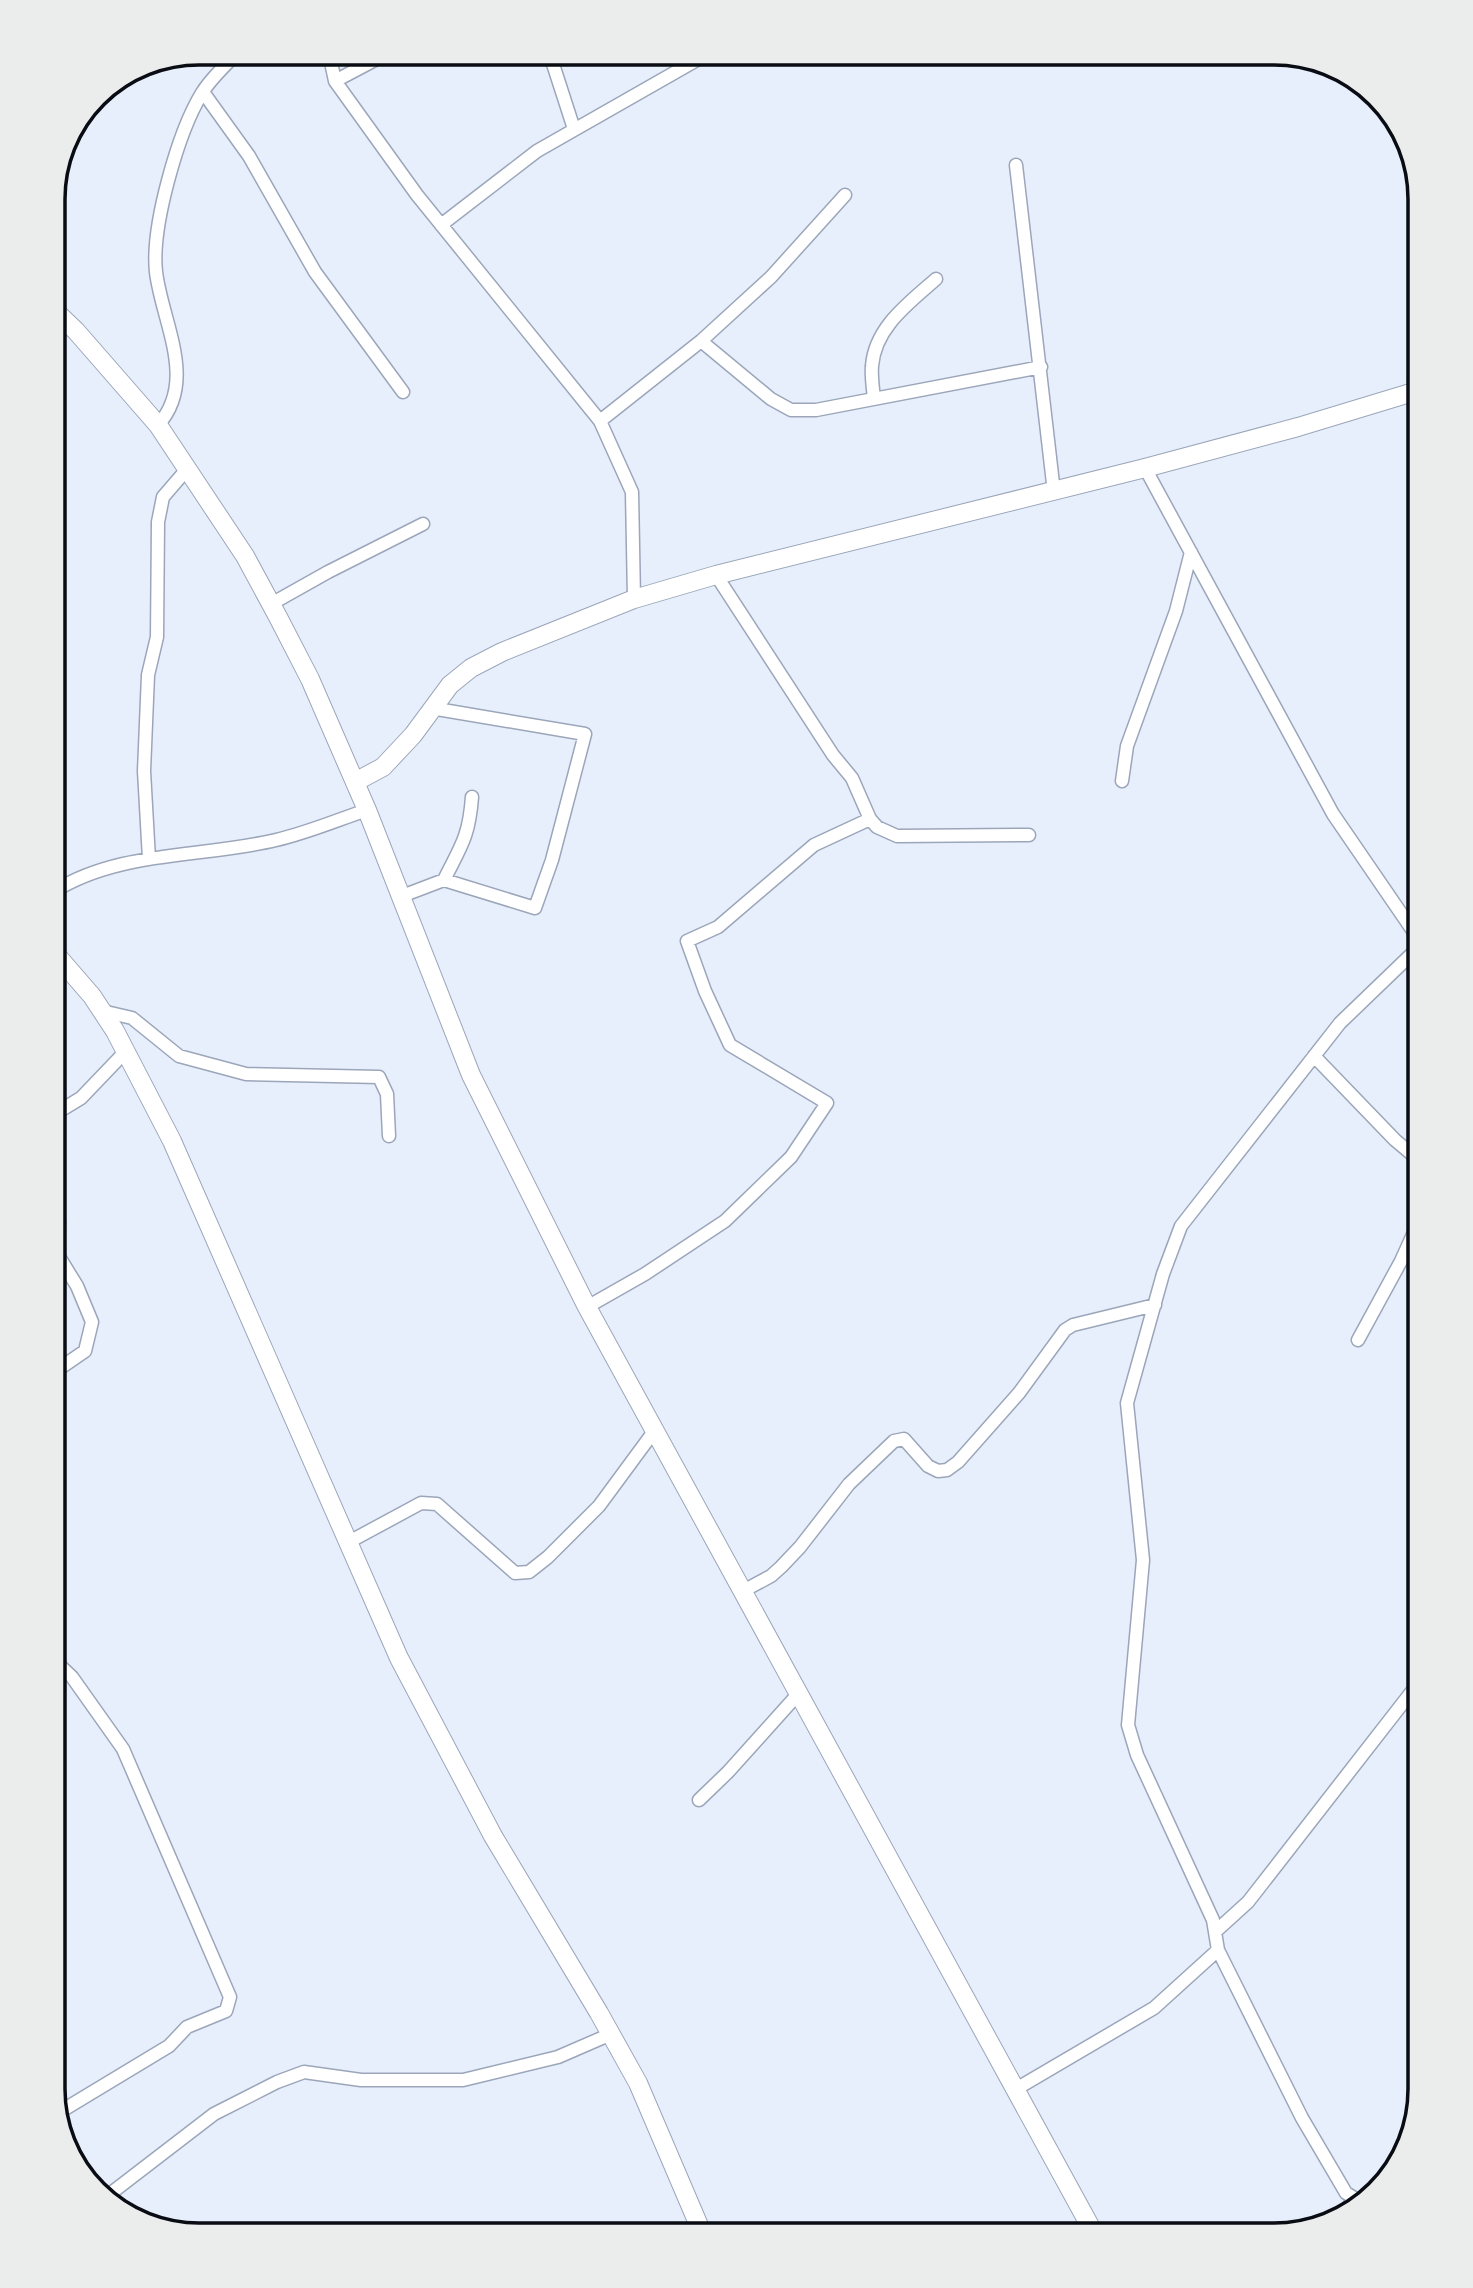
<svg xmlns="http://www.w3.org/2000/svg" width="1473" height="2288" viewBox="0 0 1473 2288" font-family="'Times New Roman',serif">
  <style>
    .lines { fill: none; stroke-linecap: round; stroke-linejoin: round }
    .street-casing { stroke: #9ba6ba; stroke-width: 15 }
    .secondary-casing { stroke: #9ba6ba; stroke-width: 20 }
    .street { stroke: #fff; stroke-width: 12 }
    .secondary { stroke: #fff; stroke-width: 18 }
    .rim { fill: none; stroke: #090c13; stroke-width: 3.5 }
  </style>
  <rect width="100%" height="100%" fill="#e8effc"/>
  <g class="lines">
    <g class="street-casing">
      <path id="street" d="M 329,53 L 335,81 L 417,195 L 600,421 L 632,492 L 634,599
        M 567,53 L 552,61 L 574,129
        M 335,81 L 388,53
        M 203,92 L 249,156 L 315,272 L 403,392
        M 1016,165 L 1054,492
        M 441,225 L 537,151 L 709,53
        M 701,341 L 771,399 L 791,410 L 816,410 L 1041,367
        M 874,399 C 873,388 871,376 872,366 C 875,327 909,303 936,279
        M 600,421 L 701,341 L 771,277 L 845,195
        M 158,425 C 198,381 162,322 156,272 C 151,227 178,132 202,93 C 211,78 226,65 237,53
        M 1145,468 L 1333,814 L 1420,941
        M 271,604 L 328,572 L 423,524
        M 1122,781 L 1127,746 L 1176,611 L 1191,552
        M 870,819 L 877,827 L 897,836 L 1029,835
        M 149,859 L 144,771 L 148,675 L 157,637 L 158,522 L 163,497 L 188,468
        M 444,880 C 461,846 469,837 472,797
        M 53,892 C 119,850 202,858 276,840 C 307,833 337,820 367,810
        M 402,896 L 444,880 L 535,908 L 552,860 L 585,734 L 431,708
        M 102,1011 L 132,1018 L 179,1056 L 246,1074 L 379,1077 L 387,1094 L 389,1136
        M 1314,1056 L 1395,1140 L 1420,1161
        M 53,1115 L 81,1098 L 126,1051
        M 53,1230 L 59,1223 L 53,1204
        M 587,1307 L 645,1274 L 725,1221 L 791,1157 L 827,1103 L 730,1045 L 705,991 L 687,941 L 718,927 L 814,845 L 870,819 L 852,778 L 833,755 L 716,575
        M 1358,1340 L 1401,1261 L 1420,1219
        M 53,1373 L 85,1351 L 92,1322 L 77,1286 L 53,1247
        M 347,1543 L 421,1503 L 437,1504 L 515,1573 L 529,1572 L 548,1557 L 599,1506 L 655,1430
        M 743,1591 L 771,1576 L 781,1567 L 800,1547 L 849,1484 L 894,1441 L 904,1439 L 928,1466 L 938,1471 L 947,1470 L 958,1462 L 1019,1393 L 1065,1330 L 1073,1325 L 1155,1305
        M 53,1659 L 72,1677 L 123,1749 L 230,1997 L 226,2011 L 187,2027 L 169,2046 L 58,2113
        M 699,1800 L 728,1772 L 799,1693
        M 1215,1932 L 1248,1902 L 1420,1681
        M 1016,2089 L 1154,2008 L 1218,1950
        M 106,2197 L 214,2114 L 277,2082 L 304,2072 L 361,2080 L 463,2080 L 558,2057 L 611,2034
        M 1359,2201 L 1346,2193 L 1302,2118 L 1218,1950 L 1213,1920 L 1137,1755 L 1128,1725 L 1143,1560 L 1127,1403 L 1163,1274 L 1181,1226 L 1340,1023 L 1420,946
        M 1341,2218 L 1354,2198"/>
    </g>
    <g class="secondary-casing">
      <path id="secondary" d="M 53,309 L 76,331 L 158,425 L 245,556 L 278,617 L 310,679 L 367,810 L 471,1075 L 587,1307 L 1095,2235
        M 355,782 L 383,767 L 413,735 L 450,685 L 471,668 L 502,652 L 634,599 L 716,575 L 1145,468 L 1298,427 L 1420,390
        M 53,951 L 92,996 L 115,1031 L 172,1141 L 399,1658 L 493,1836 L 599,2013 L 638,2083 L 703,2235"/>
    </g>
    <use href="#street" class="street"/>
    <use href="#secondary" class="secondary"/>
  </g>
  <path d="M0 0H1473V2288H0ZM199 65H1274A134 134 0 0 1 1408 199V2089A134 134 0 0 1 1274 2223H199A134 134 0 0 1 65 2089V199A134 134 0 0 1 199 65Z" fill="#ebecec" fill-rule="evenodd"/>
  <path class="rim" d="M199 65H1274A134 134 0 0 1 1408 199V2089A134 134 0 0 1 1274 2223H199A134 134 0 0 1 65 2089V199A134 134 0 0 1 199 65Z"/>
</svg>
